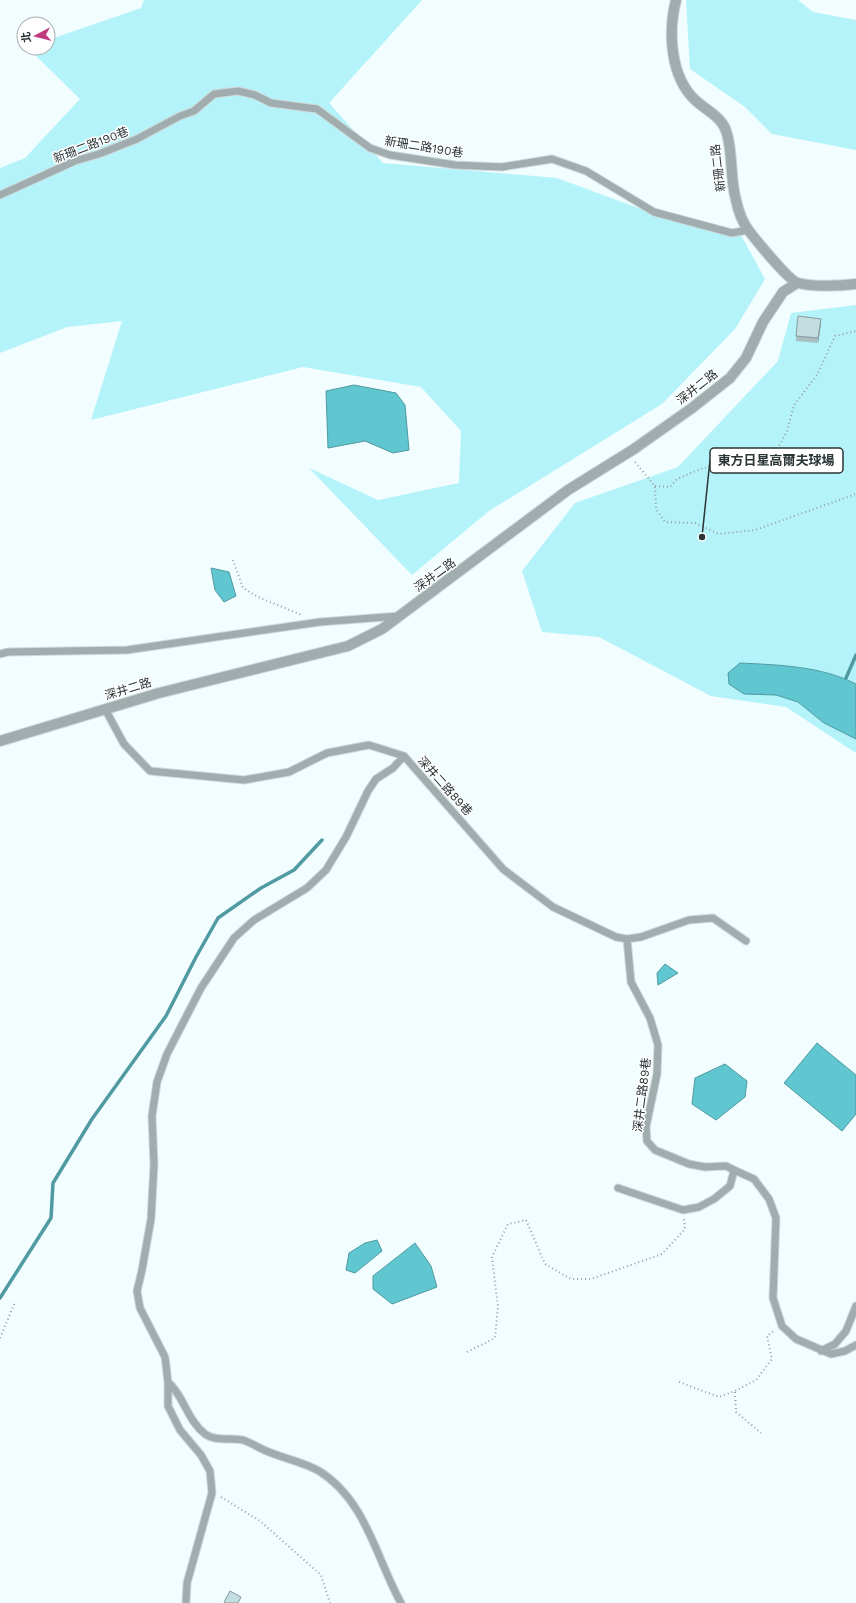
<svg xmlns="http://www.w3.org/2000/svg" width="856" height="1603" viewBox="0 0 856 1603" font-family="'Work Sans','Noto Sans TC',sans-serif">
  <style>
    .green { fill: #b4f3f9 }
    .water { fill: #60c6d0; stroke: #509aa2 }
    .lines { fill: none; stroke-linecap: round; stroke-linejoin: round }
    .stream { stroke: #509aa2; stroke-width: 3.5 }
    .service-casing { stroke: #cdd9da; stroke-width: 9 }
    .minor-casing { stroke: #cdd9da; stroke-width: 12 }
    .tertiary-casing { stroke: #cdd9da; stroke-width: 12 }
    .path { stroke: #94a0a1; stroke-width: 2; stroke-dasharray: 1 3; stroke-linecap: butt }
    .service { stroke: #a0acad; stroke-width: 7 }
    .minor { stroke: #a0acad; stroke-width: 10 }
    .tertiary { stroke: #a0acad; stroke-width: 10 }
    .wall { fill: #a7bfc2 }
    .shaded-wall { fill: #889b9e }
    .building { fill: #c2dee1; stroke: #889b9e }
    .labels { text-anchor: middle; stroke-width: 3; stroke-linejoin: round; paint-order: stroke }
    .street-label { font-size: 12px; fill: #2a3536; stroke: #fff }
    .leader { fill: none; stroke: #2a3536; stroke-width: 1.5 }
    .callout-dot { fill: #2a3536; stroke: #fff; stroke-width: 1.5 }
    .callout { fill: #fff; stroke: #2a3536; stroke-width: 1.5 }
    .callout-label { font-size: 13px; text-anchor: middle; font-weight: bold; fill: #2a3536 }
  </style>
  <rect width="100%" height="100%" fill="#f1fdfe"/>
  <path class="green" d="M 144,0 L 422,0 L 329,103 L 383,163 L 557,178 L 676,222 L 741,235 L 765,279 L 735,329 L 662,404 L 489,511 L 412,575 L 309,468 L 378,500 L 459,483 L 461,431 L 421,387 L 303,367 L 91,420 L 122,321 L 67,327 L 0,353 L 0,168 L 25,158 L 80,99 L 28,48 L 48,48 L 48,40 L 141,8 Z
    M 686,0 L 798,0 L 813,12 L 856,20 L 856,150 L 772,134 L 745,107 L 690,69 Z
    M 856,305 L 856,753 L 786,707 L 711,696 L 599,637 L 542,632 L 522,571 L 575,503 L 678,467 L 778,361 L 791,313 Z"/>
  <path class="water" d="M 354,385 L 396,393 L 405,405 L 409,450 L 393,453 L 365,441 L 328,448 L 326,391 Z
    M 211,568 L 229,572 L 236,596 L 224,602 L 215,590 Z
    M 740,663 C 779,665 821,666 856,684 L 856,739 L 824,723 L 798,702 L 776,695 L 744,694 L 729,684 L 728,673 Z
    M 665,964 L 678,973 L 658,985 L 657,973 Z
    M 817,1043 L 856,1075 L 856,1114 L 842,1131 L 784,1083 Z
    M 725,1064 L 747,1081 L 745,1097 L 716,1120 L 692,1104 L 695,1078 Z
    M 377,1240 L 382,1251 L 355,1273 L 346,1270 L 349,1253 L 365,1243 Z
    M 415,1243 L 431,1266 L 437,1287 L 392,1304 L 373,1289 L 373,1276 Z"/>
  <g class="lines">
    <path class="stream" d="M 846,678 L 856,655
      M 0,1298 L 51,1218 L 53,1183 L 92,1119 L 166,1016 L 196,957 L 218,918 L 261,888 L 294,870 L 322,840"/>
    <g class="service-casing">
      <path id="service" d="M 0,195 L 75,161 L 99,154 L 137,139 L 180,116 L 194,111 L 214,94 L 238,91 L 255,95 L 271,103 L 317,109 L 370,148 L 390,155 L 455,165 L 502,167 L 552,159 L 586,171 L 654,212 L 732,233 L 748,230
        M 0,654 L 8,652 L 127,650 L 320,622 L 399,616
        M 105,709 L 124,744 L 150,771 L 244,780 L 289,772 L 327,753 L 369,745 L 404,756 L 503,869 L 553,907 L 616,937 L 627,939 L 641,937 L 689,920 L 713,918 L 746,941
        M 734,1170 L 754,1179 L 769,1199 L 776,1218 L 773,1298 L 782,1326 L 796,1339 L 831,1354 L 845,1351 L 856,1345
        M 618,1188 L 683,1210 L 699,1207 L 714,1199 L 730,1186 L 734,1170 L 726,1166 L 705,1167 L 689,1164 L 655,1150 L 647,1141 L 646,1127 L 657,1074 L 658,1045 L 650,1018 L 631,982 L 627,939
        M 821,1351 L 835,1344 L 846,1331 L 856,1306
        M 168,1382 C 184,1396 187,1420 205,1434 C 216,1442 230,1437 243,1440 C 249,1442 256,1446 262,1449 C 280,1458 302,1461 319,1471 C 366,1500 376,1558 401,1603
        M 186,1603 L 187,1583 L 212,1493 L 210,1471 L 201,1455 L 180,1430 L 168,1406 L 168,1382 L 165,1357 L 140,1308 L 137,1291 L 142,1270 L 151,1219 L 154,1165 L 152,1116 L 157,1082 L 167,1054 L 201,988 L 234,938 L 254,920 L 307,888 L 326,870 L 346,837 L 368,791 L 376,779 L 393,768 L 404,756"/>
    </g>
    <g class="minor-casing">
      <path id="minor" d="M 0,741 L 159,693 L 348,646 L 382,629 L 568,490 L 634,449 L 692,408 L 730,378 L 746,358 L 763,322 L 783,292 L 797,283"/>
    </g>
    <g class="tertiary-casing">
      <path id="tertiary" d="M 676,0 C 668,32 670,76 695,100 C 707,111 723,117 727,134 C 733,155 730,179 736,200 C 738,210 743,223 749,231 C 756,240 789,281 798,283 C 813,287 841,286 856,284"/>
    </g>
    <path class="path" d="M 635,462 L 655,486 L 656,509 L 665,522 L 695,523 L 719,534 L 755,530 L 856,494
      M 655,486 L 670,487 L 677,479 L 703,468 L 737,466 L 777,450 L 787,431 L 794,405 L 817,375 L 835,336 L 856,331
      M 233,560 L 243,588 L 258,597 L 302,615
      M 0,1338 L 15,1302
      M 467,1352 L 495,1338 L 498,1307 L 492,1257 L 508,1224 L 526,1220 L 545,1264 L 571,1279 L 591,1279 L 662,1254 L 685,1229 L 684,1219
      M 679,1382 L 719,1397 L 735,1391 L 756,1380 L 772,1359 L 767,1336 L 774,1331
      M 735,1392 L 736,1412 L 761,1433
      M 221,1497 L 260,1521 L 321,1575 L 330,1603"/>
    <use href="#service" class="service"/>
    <use href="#minor" class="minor"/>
    <use href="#tertiary" class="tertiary"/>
  </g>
  <path class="wall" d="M 821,324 L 818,343 L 796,341 L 796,336 Z"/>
  <path class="shaded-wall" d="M 821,319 L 821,324 L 818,343 L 818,338 Z"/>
  <path class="building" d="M 798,316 L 821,319 L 818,338 L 796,336 Z
    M 230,1591 L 241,1597 L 238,1603 L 226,1603 L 224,1602 Z"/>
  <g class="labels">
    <g class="street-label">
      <text transform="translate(91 145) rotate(-21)" y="4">新珊二路190巷</text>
      <text transform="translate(424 147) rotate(9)" y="4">新珊二路190巷</text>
      <text transform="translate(718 168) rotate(-97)" y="4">新珊二路</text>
      <text transform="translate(697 387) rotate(-38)" y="4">深井二路</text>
      <text transform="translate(435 575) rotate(-36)" y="4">深井二路</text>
      <text transform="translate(128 689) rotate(-17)" y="4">深井二路</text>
      <text transform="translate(445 786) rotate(48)" y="4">深井二路89巷</text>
      <text transform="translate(642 1095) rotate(-83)" y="4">深井二路89巷</text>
    </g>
  </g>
  <path class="leader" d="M702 537L710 460"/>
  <circle class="callout-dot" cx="702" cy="537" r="4"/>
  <rect class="callout" x="710" y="448" width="133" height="25" rx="4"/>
  <g class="callout-label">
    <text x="776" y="465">東方日星高爾夫球場</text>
  </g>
  <g transform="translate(36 36) rotate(263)"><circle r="19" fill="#ffffff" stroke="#aaaeaf"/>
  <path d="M0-3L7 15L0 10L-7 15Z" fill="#c03b7e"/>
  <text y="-6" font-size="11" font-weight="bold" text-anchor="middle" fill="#2a3536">北</text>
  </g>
</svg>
